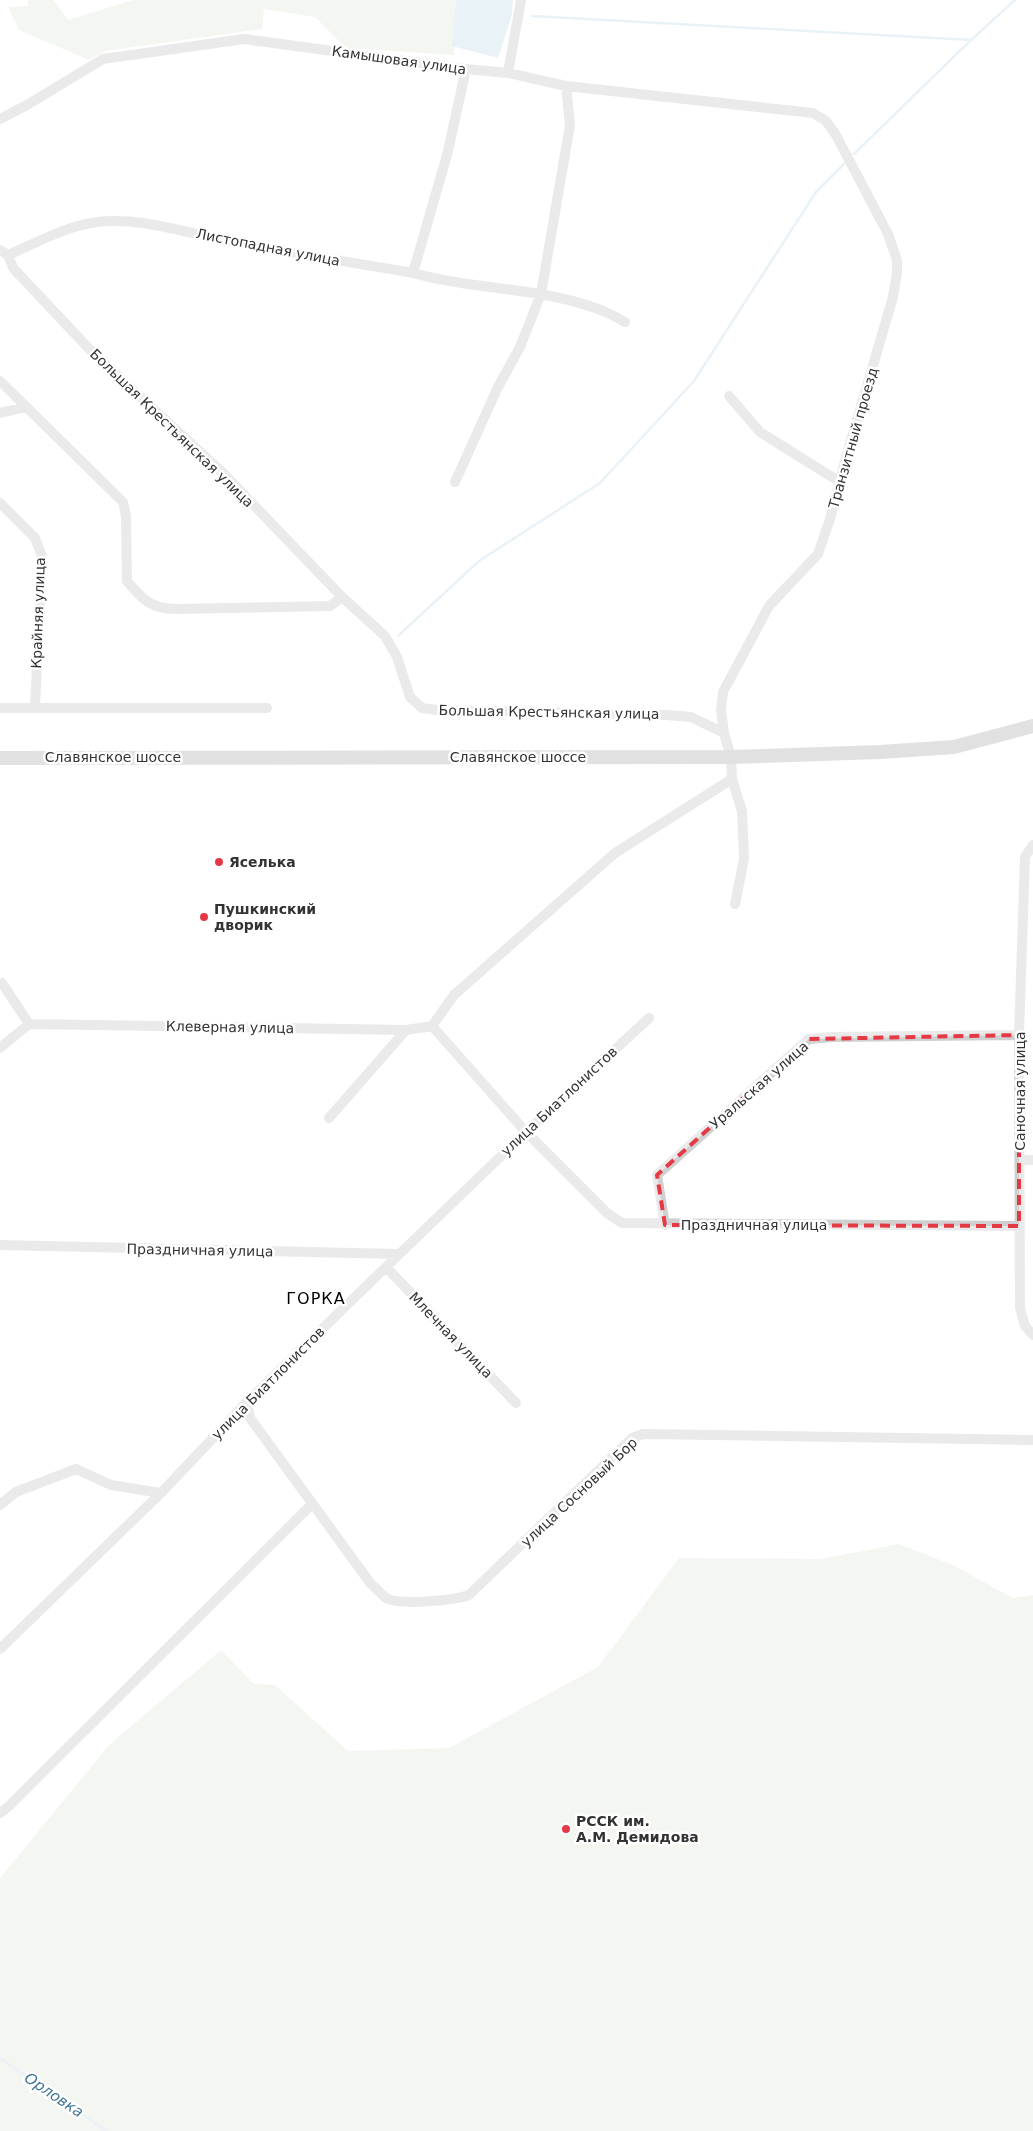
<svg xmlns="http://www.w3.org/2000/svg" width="1033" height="2131" viewBox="0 0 1033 2131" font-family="'DejaVu Sans',sans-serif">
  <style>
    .green { fill: #e6ecdf }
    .water { fill: #cfe2ee }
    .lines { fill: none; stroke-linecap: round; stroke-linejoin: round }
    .stream { stroke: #cfe2ee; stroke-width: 2.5 }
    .minor { stroke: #d0d0d0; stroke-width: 10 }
    .secondary { stroke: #bdbdbd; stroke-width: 14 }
    .marked { fill: none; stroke: #e63946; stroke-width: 4; stroke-dasharray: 10 6; stroke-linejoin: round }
    .poi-dot { fill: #e63946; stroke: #fff; stroke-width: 2 }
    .labels { text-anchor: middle; stroke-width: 5; stroke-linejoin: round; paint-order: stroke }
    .street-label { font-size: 14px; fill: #333; stroke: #fff }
    .poi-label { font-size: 14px; font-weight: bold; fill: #333; stroke: #fff; text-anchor: start }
    .water-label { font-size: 15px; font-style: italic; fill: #3f7597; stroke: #fff }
    .quarter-label { font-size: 16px; letter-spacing: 1px; fill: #000; stroke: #fff }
  </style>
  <rect width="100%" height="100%" fill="#fff"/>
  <path class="green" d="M 28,0 L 54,0 L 68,20 L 133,0 L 457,0 L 454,55 L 346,48 L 315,17 L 264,9 L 262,29 L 105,51 L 89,60 L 19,30 L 8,7 L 28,6 Z
    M 899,1544 L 953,1565 L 1013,1598 L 1033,1595 L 1033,2131 L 0,2131 L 0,1878 L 109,1745 L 221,1650 L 254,1684 L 275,1685 L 348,1751 L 449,1748 L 598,1667 L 679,1558 L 820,1559 Z"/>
  <path class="water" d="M 456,0 L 513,0 L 512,14 L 498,58 L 452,46 Z"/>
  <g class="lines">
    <path class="stream" d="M 532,16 L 971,40
      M 854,154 L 971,40 L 1015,0
      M 398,636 L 479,561 L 600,483 L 694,381 L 816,192 L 845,163
      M 0,2058 L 107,2131"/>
    <path class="minor" d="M 508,73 L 521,0
      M 0,119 L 27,105 L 103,59 L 244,39 L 466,69 L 508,73 L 566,86 L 813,113 L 826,121 L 836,135 L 888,234 L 897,260 L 897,273 L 893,297 L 843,468 L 830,519 L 818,554 L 769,606 L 723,692 L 721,710 L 724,733 L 731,757 L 732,779 L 742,811 L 744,859 L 735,904
      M 0,250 L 8,255 C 36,243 66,226 97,222 C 139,217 179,231 219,239 C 284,252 349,262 413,273 C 473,290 540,287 598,309 C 607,312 616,317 625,322
      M 8,255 L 13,268 L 95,355 L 223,473 L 342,597
      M 413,273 L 447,155 L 466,69
      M 0,381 L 123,502 L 126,516 L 127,581 C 142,599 151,609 176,609 L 330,606 L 342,597 L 385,636 L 397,657 L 410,697 L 422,708 L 437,710 L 666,715 L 691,717 L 724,733
      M 729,396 L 760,432 L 840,482
      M 0,413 L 26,407
      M 455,482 L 497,389 L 520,347 L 541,294 L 570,125 L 566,86
      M 0,503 L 35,538 L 42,556 L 35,708
      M 0,708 L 267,708
      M 1033,845 L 1025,857 L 1019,1035 L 1020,1308 L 1025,1326 L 1033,1335
      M 2,983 L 29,1024
      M 432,1026 L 526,1132 L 607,1213 L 622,1223 L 1019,1226
      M 432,1026 L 454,995 L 615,853 L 732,779
      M 0,1048 L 29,1024 L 406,1030 L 432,1026
      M 329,1118 L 406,1030
      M 1020,1160 L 1033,1160
      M 665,1225 L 657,1175 L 809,1039 L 832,1037 L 1019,1035
      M 0,1245 L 399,1254
      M 386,1267 L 516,1403
      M 247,1402 L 250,1418 L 371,1584 C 376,1588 381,1594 386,1598 C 400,1606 454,1600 469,1595 L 632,1438 L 643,1434 L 1033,1440
      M 0,1505 L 16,1492 L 76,1469 L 111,1485 L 161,1493
      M 0,1649 L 161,1493 L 247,1402 L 386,1267 L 526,1132 L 649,1018
      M 0,1813 L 9,1806 L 312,1504"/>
    <path class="secondary" d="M 0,758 L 731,757 L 880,752 L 954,747 L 1033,726"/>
  </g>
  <path d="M0 0H1033V2131H0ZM 1019,1035 L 1019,1226 L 665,1225 L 657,1175 L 809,1039 Z" fill="#fff" fill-opacity=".55" fill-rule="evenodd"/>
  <path class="marked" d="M 1019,1035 L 1019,1226 L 665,1225 L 657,1175 L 809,1039 Z"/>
  <g class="poi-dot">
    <circle cx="219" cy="862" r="5"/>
    <circle cx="204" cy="917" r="5"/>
    <circle cx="566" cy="1829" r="5"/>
  </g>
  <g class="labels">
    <g class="street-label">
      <text transform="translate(399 60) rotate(8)" y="5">Камышовая улица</text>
      <text transform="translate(268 247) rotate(11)" y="5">Листопадная улица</text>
      <text transform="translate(172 428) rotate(44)" y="5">Большая Крестьянская улица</text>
      <text transform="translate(853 438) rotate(-74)" y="5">Транзитный проезд</text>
      <text transform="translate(38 613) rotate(-88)" y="5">Крайняя улица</text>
      <text transform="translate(549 712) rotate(1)" y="5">Большая Крестьянская улица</text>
      <text x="113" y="762">Славянское шоссе</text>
      <text x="518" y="762">Славянское шоссе</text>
      <text transform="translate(230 1027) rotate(1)" y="5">Клеверная улица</text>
      <text transform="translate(759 1085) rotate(-41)" y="5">Уральская улица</text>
      <text transform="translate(1020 1091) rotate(-90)" y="5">Саночная улица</text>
      <text transform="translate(559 1101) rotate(-43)" y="5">улица Биатлонистов</text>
      <text x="754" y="1230">Праздничная улица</text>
      <text transform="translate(200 1250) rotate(1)" y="5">Праздничная улица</text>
      <text transform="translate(451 1335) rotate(46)" y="5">Млечная улица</text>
      <text transform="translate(268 1383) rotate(-45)" y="5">улица Биатлонистов</text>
      <text transform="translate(579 1492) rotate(-43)" y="5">улица Сосновый Бор</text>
    </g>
    <g class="poi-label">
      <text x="229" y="867">Яселька</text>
      <text x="214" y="914">Пушкинский<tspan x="214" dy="16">дворик</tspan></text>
      <text x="576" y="1826">РССК им.<tspan x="576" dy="16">А.М. Демидова</tspan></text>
    </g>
    <g class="water-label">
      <text transform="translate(54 2095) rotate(34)" y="5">Орловка</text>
    </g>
    <g class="quarter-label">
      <text x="316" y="1304">ГОРКА</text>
    </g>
  </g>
</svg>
